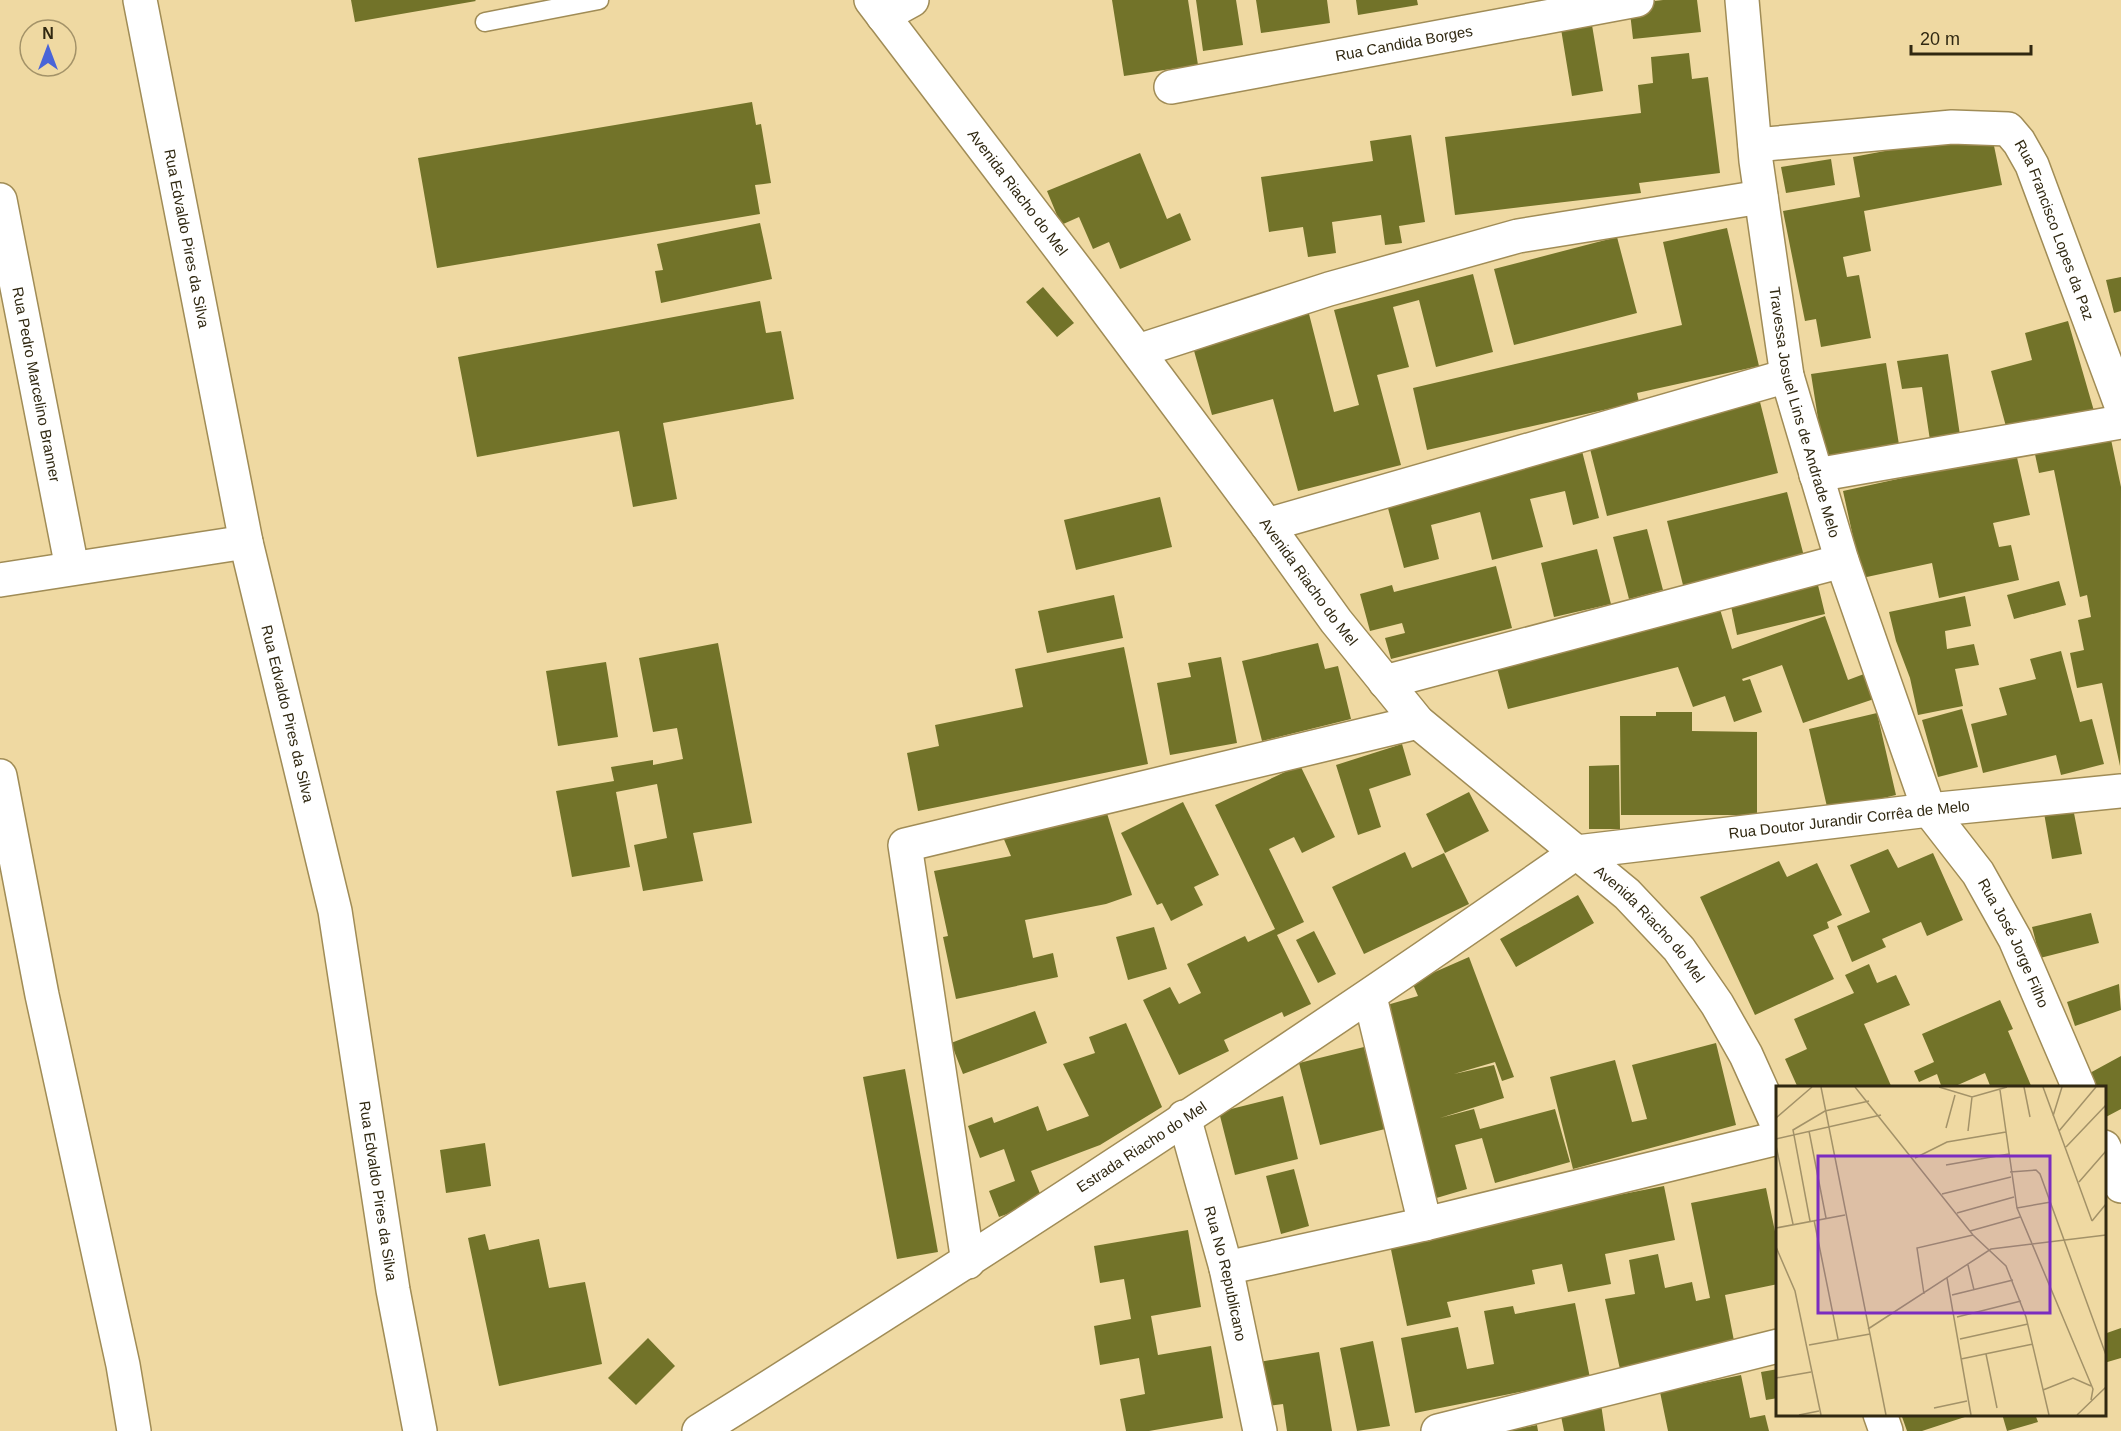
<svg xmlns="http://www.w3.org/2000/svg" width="2121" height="1431" viewBox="0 0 2121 1431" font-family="Helvetica,sans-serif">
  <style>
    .building { fill: #727329 }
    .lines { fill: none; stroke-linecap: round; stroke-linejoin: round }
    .lane-casing { stroke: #a08c56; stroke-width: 21 }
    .street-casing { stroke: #a08c56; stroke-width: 36 }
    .secondary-casing { stroke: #a08c56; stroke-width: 36 }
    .lane { stroke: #fff; stroke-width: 18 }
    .street { stroke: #fff; stroke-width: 33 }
    .secondary { stroke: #fff; stroke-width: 33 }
    .labels { text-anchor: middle; stroke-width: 6; stroke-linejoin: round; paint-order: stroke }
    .street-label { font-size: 15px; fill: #302811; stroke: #efd9a2 }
    .inset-road { fill: none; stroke: #a39268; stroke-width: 1.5 }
    .view { fill: #7b2cbf; fill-opacity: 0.15; stroke: #7b2cbf; stroke-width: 3 }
    .inset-edge { fill: none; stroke: #302811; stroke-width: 3 }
  </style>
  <rect width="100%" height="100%" fill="#efd9a2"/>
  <path class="building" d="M 351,0 L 475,0 L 476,1 L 355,22 Z
    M 1112,0 L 1188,0 L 1198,65 L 1124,76 Z
    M 1196,0 L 1236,0 L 1243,45 L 1203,51 Z
    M 1256,0 L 1327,0 L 1330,23 L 1261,33 Z
    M 1356,0 L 1417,0 L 1418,5 L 1358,15 Z
    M 1663,0 L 1697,0 L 1701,32 L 1633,39 L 1629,4 Z
    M 1592,25 L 1603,91 L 1572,96 L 1561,29 Z
    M 1689,53 L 1692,79 L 1708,77 L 1720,173 L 1639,183 L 1641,193 L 1455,215 L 1445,137 L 1641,113 L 1638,85 L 1653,83 L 1651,57 Z
    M 752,102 L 756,125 L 761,124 L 771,183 L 755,185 L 760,214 L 437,268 L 418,158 Z
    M 1991,131 L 2002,185 L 1864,211 L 1871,251 L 1843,257 L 1847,277 L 1859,275 L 1871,338 L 1821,347 L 1816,319 L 1805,321 L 1783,211 L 1860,197 L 1853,157 Z
    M 1411,135 L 1425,222 L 1399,226 L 1402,243 L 1385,245 L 1381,215 L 1332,222 L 1336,253 L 1308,257 L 1303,227 L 1269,232 L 1261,177 L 1373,161 L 1370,141 Z
    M 1140,153 L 1167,219 L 1180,213 L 1191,240 L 1120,269 L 1109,242 L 1093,249 L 1079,217 L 1061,225 L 1047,191 Z
    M 1831,159 L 1835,185 L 1786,193 L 1781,167 Z
    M 760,223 L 772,279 L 661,303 L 655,271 L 663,270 L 657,244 Z
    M 1727,228 L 1759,366 L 1637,393 L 1639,402 L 1427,450 L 1413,388 L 1682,325 L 1663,242 Z
    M 1617,237 L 1637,313 L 1514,345 L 1494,269 Z
    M 1473,274 L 1493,352 L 1436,367 L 1419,300 L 1393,307 L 1409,367 L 1377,375 L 1401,465 L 1298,491 L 1273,399 L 1212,415 L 1191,340 L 1307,306 L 1334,412 L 1359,405 L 1334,310 Z
    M 2121,277 L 2121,311 L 2114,313 L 2106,280 Z
    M 1043,287 L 1074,323 L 1057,337 L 1026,302 Z
    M 760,301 L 766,333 L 781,331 L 794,399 L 663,423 L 677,499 L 633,507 L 619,431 L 477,457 L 458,357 Z
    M 2068,321 L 2094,411 L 2008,434 L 1991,371 L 2032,360 L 2025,333 Z
    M 1948,354 L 1961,442 L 1931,447 L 1922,387 L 1902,389 L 1897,361 Z
    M 1886,363 L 1900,451 L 1825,463 L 1811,374 Z
    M 1760,402 L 1778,473 L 1607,516 L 1589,445 Z
    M 2109,430 L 2121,487 L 2120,766 L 2102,683 L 2077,688 L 2070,653 L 2084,650 L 2078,620 L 2091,617 L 2087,595 L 2080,597 L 2054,470 L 2039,473 L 2033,445 Z
    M 1581,447 L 1599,518 L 1573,525 L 1565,491 L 1530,499 L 1543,547 L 1492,560 L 1480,512 L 1454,519 L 1431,525 L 1439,559 L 1404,568 L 1385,497 Z
    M 2016,453 L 2030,515 L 1993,523 L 1999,547 L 2011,545 L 2019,580 L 1939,598 L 1932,563 L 1862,578 L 1843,491 Z
    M 1787,492 L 1805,560 L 1684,589 L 1667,521 Z
    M 1160,497 L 1172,547 L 1076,570 L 1064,520 Z
    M 1647,529 L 1663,590 L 1629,599 L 1613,537 Z
    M 1597,549 L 1611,604 L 1554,617 L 1541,563 Z
    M 1496,566 L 1512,628 L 1391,659 L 1385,638 L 1405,633 L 1402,623 L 1370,631 L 1360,594 L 1392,585 L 1394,592 Z
    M 1817,581 L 1825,614 L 1737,635 L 1730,601 Z
    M 2059,581 L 2066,605 L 2014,619 L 2007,595 Z
    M 1114,595 L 1123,638 L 1047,653 L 1038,611 Z
    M 1965,596 L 1971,626 L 1945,631 L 1947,649 L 1974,644 L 1979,665 L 1955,669 L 1963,706 L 1918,715 L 1910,678 L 1896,641 L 1889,612 Z
    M 1719,606 L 1732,649 L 1825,616 L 1848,680 L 1864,674 L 1874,699 L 1803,723 L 1782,665 L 1742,679 L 1743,681 L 1750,679 L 1762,712 L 1734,722 L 1725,696 L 1693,707 L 1678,667 L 1508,709 L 1496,664 Z
    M 718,643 L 752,823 L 693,833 L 703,881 L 643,891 L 634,845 L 667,838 L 657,784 L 616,792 L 630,867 L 572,877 L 556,791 L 614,781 L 611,767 L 653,760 L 653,765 L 683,759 L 677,728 L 653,732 L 639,658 Z
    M 1318,643 L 1325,669 L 1338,666 L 1351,719 L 1262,741 L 1242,661 Z
    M 1124,647 L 1148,764 L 918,811 L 907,753 L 939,746 L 935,725 L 1023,707 L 1015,669 Z
    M 2061,651 L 2080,722 L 2092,719 L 2104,764 L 2061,775 L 2056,755 L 1983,773 L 1971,724 L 2007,715 L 1999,688 L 2036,679 L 2030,659 Z
    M 1221,657 L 1237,743 L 1170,755 L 1157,683 L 1191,677 L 1188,663 Z
    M 606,662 L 618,737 L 558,746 L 546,671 Z
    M 1962,709 L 1978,767 L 1938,777 L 1922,720 Z
    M 1656,712 L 1692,712 L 1692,731 L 1757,732 L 1757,815 L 1621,815 L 1620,716 L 1656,716 Z
    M 1877,713 L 1896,795 L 1828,811 L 1809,729 Z
    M 1402,744 L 1411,775 L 1369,789 L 1381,827 L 1358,835 L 1336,765 Z
    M 1300,765 L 1335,837 L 1302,853 L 1294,837 L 1269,849 L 1304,922 L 1277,935 L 1311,1004 L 1284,1017 L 1282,1012 L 1224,1040 L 1229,1051 L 1179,1075 L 1143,1000 L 1170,987 L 1179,1004 L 1201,993 L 1187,964 L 1245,936 L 1248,942 L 1275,929 L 1215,805 Z
    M 1619,765 L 1620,829 L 1589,829 L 1589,766 Z
    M 1469,792 L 1489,831 L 1445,853 L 1426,814 Z
    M 1183,802 L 1219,875 L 1194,887 L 1203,905 L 1171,921 L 1162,903 L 1157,905 L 1121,833 Z
    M 2073,808 L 2082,854 L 2052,859 L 2044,813 Z
    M 1106,810 L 1132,895 L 1106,904 L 1025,920 L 1033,958 L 1053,953 L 1058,977 L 956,999 L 943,937 L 948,936 L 934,871 L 1011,856 L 1003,837 L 1039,831 Z
    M 1888,849 L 1898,868 L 1933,853 L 1963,920 L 1927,936 L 1921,922 L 1882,939 L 1886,947 L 1852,962 L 1837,926 L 1870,912 L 1850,865 Z
    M 1405,852 L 1412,868 L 1444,853 L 1469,904 L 1364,954 L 1332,887 Z
    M 1779,861 L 1787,877 L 1817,863 L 1842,915 L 1827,922 L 1829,928 L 1813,935 L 1834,979 L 1755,1015 L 1700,897 Z
    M 1578,895 L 1594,923 L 1516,967 L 1500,939 Z
    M 2091,913 L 2099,943 L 2040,958 L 2032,927 Z
    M 1154,927 L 1167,969 L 1128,980 L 1116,937 Z
    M 1314,931 L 1336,974 L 1318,983 L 1296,940 Z
    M 1469,957 L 1514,1077 L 1502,1081 L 1495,1062 L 1454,1074 L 1494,1065 L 1504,1098 L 1440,1118 L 1474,1109 L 1480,1129 L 1555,1109 L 1570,1162 L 1495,1183 L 1482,1138 L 1455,1145 L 1467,1189 L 1433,1199 L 1380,1007 L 1418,996 L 1412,982 Z
    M 1869,964 L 1877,983 L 1896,975 L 1910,1005 L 1864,1024 L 1892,1088 L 1798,1088 L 1785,1059 L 1807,1049 L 1794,1019 L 1854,993 L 1845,975 Z
    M 2119,984 L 2121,1010 L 2075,1026 L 2067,1002 Z
    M 2000,1000 L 2013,1029 L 2008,1031 L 2032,1088 L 1991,1088 L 1985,1073 L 1951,1088 L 1942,1088 L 1937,1074 L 1919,1082 L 1914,1071 L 1934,1062 L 1922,1034 Z
    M 1035,1011 L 1047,1043 L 963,1074 L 951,1043 Z
    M 1126,1023 L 1162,1107 L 1100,1145 L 1031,1171 L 1043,1201 L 999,1217 L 989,1191 L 1015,1181 L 1004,1149 L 980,1158 L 968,1126 L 992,1117 L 994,1123 L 1038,1106 L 1047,1131 L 1089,1116 L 1063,1064 L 1095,1053 L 1089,1037 Z
    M 1716,1043 L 1736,1125 L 1573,1169 L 1550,1077 L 1615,1060 L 1632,1122 L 1647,1119 L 1632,1065 Z
    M 1364,1047 L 1385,1129 L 1320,1145 L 1299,1063 Z
    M 2121,1056 L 2121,1109 L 2104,1118 L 2104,1088 L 2081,1088 L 2077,1080 Z
    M 905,1069 L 938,1252 L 897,1259 L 863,1077 Z
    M 1283,1096 L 1298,1159 L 1235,1175 L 1219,1112 Z
    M 485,1143 L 491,1186 L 446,1193 L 440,1150 Z
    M 1294,1169 L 1309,1226 L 1281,1234 L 1266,1176 Z
    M 1664,1186 L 1675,1240 L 1605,1254 L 1611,1284 L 1568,1292 L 1562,1264 L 1532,1270 L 1535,1284 L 1447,1302 L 1451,1317 L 1407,1326 L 1389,1240 Z
    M 1766,1188 L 1778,1246 L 1778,1284 L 1725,1295 L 1736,1351 L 1621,1374 L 1605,1299 L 1635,1294 L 1629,1260 L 1658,1254 L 1665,1288 L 1692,1282 L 1696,1301 L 1710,1298 L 1691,1203 Z
    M 1188,1230 L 1201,1307 L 1151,1316 L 1158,1355 L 1211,1346 L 1223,1418 L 1149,1431 L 1126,1431 L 1120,1399 L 1145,1394 L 1139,1358 L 1100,1365 L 1094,1326 L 1131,1319 L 1124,1279 L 1100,1283 L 1094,1246 Z
    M 485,1234 L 489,1250 L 539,1239 L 549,1288 L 585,1282 L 602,1364 L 499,1386 L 468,1238 Z
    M 1575,1303 L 1590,1378 L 1415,1413 L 1401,1338 L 1458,1327 L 1467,1369 L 1494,1364 L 1484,1311 L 1513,1306 L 1515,1314 Z
    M 2121,1328 L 2121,1358 L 2104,1363 L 2104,1334 Z
    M 648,1338 L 675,1366 L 636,1405 L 608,1378 Z
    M 1373,1341 L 1390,1426 L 1357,1431 L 1340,1348 Z
    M 1319,1352 L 1332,1431 L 1287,1431 L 1283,1404 L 1267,1406 L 1259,1362 Z
    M 1778,1369 L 1778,1398 L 1766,1400 L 1761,1372 Z
    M 1741,1375 L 1750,1418 L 1765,1415 L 1769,1431 L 1668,1431 L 1660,1392 Z
    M 1601,1404 L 1605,1431 L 1564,1431 L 1560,1411 Z
    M 1901,1414 L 1970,1414 L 1971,1415 L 1922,1431 L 1907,1431 Z
    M 2002,1414 L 2035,1414 L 2038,1422 L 2007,1431 Z
    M 1537,1425 L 1538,1431 L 1512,1431 L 1512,1430 Z"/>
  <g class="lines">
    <g class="lane-casing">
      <path id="lane" d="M 485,22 L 599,0"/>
    </g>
    <g class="street-casing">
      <g id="street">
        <path id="s1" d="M 140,0 L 246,542 L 335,911 L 393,1290 L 420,1431"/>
        <path id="s2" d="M 1742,0 L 1756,161 L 1787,376 L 1842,561 L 1929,810 L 1978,873 L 2015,939 L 2079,1088"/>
        <path d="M 883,16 L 912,0"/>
        <path id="s3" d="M 1171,87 L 1637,0"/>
        <path id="s4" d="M 1755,145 L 1952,127 L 2008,129 L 2019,142 L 2032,165 L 2121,405"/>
        <path id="s5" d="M 0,200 L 72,568"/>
        <path d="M 1138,351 L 1329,289 L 1518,236 L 1761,197"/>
        <path d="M 1816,475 L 2121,422"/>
        <path d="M 1267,525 L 1787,376"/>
        <path d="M 0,580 L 246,542"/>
        <path d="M 1385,682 L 1842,561"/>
        <path d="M 0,776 L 42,995 L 123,1365 L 134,1431"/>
        <path d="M 1370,997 L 1425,1224"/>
        <path id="s6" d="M 1184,1117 L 1226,1268 L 1260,1431"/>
        <path d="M 2104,1147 L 2121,1186"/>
        <path d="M 968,1262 L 905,845 L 1418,722"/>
        <path d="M 1226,1268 L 1425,1224 L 1778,1138"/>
        <path id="s7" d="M 699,1431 C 996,1245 1290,1053 1577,852"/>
        <path d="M 1438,1431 L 1778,1346"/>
      </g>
    </g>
    <g class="secondary-casing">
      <g id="secondary">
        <path id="s8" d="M 871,0 L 1085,281 L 1267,525 L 1336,621 L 1418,722 L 1627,894 L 1679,949 L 1717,1004 L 1746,1055 L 1778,1126"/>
        <path id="s9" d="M 1577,852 L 1929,810 L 2121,791"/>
        <path d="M 1880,1414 L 1886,1431"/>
      </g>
    </g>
    <use href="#lane" class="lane"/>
    <use href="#street" class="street"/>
    <use href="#secondary" class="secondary"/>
  </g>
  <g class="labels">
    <g class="street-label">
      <text dy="5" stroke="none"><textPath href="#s3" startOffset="237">Rua Candida Borges</textPath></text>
      <text dy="5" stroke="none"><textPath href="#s8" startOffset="242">Avenida Riacho do Mel</textPath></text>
      <text dy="5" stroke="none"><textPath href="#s4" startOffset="366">Rua Francisco Lopes da Paz</textPath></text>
      <text dy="5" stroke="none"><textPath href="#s1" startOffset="243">Rua Edvaldo Pires da Silva</textPath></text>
      <text dy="5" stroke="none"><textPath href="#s5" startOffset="188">Rua Pedro Marcelino Branner</textPath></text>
      <text dy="5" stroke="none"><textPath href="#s2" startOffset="418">Travessa Josuel Lins de Andrade Melo</textPath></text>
      <text dy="5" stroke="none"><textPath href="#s8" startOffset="728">Avenida Riacho do Mel</textPath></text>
      <text dy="5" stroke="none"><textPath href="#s1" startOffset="729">Rua Edvaldo Pires da Silva</textPath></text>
      <text dy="5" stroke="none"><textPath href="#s9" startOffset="274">Rua Doutor Jurandir Corrêa de Melo</textPath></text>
      <text dy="5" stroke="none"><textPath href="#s8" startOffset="1214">Avenida Riacho do Mel</textPath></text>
      <text dy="5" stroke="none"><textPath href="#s2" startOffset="994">Rua José Jorge Filho</textPath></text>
      <text dy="5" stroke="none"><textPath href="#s7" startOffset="526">Estrada Riacho do Mel</textPath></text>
      <text dy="5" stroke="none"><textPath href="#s1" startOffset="1215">Rua Edvaldo Pires da Silva</textPath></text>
      <text dy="5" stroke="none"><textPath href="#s6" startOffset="162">Rua No Republicano</textPath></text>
    </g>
  </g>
  <g transform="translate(1776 1086)">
    <rect width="330" height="330" fill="#efd9a2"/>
    <path class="inset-road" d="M 45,1 L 110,329M 79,1 L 197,149 L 230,180 L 250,231 L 273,329M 163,1 L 196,11 L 231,1M 248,1 L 254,31M 267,1 L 316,135M 224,4 L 241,122 L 317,303 L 315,314M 277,30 L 286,1M 0,32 L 36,1M 170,42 L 179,9M 33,45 L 50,132M 192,45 L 196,11M 283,45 L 320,1M 0,53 L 105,29M 0,60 L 17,138M 290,61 L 330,19M 139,72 L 171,56 L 230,46M 170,79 L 233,68M 234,86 L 260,84 L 264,88 L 330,269M 303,96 L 330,65M 166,108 L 235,91M 241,122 L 275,116M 181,127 L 238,111M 38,134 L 62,253M 34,135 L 17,44 L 49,25 L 93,15M 316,135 L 330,118M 0,142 L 69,129M 194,145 L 244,131M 0,161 L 19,205 L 45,329M 192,179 L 198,204M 171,192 L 195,329M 148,208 L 141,162 L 197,149M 176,209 L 237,194M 181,231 L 245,215M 92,243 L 215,163 L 330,149M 184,253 L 252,238M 33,259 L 94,248M 210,268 L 221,322M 185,273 L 257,258M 0,292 L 35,286M 267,304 L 297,292 L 315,300M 158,322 L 191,315M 23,329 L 43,325M 301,329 L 330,301"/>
    <path class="view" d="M 42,70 L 274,70 L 274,227 L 42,227 Z"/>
    <rect width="330" height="330" class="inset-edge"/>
  </g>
  <g transform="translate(48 48)"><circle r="28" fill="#efd9a2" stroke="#a39268" stroke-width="1.5"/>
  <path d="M0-4.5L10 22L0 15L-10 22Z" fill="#4964d8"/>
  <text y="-9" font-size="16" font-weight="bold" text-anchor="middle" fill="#302811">N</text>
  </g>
  <path d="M1911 45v9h120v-9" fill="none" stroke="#302811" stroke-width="3"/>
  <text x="1920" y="45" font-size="18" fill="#302811" stroke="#efd9a2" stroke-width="4.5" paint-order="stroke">20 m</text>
</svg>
